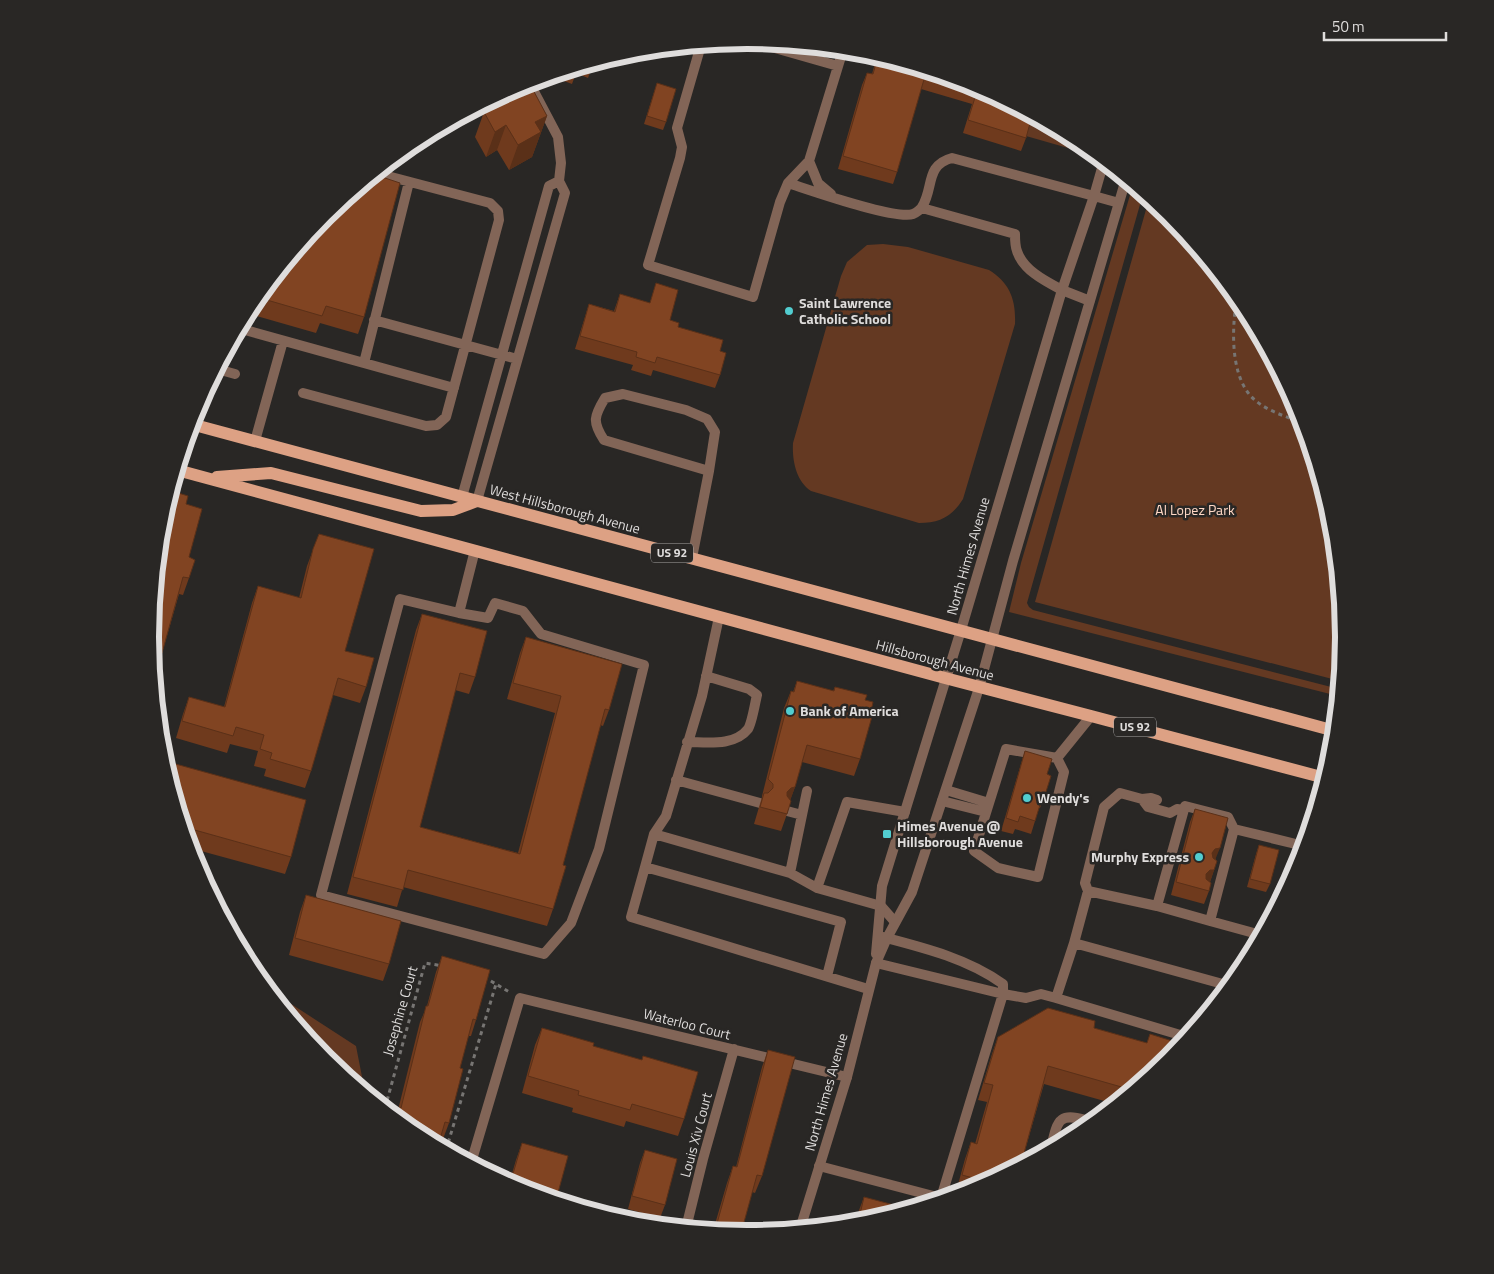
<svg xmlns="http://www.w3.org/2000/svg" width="1494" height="1274" viewBox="0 0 1494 1274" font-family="'Titillium Web',sans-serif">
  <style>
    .green { fill: #643922 }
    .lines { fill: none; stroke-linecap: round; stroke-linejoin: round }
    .path { stroke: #777573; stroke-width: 3; stroke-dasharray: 4 4; stroke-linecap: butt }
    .service { stroke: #826557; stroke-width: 10 }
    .minor { stroke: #826557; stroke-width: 10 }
    .tertiary { stroke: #826557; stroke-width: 10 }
    .primary { stroke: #dda184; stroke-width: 12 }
    .wall { fill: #6f3a1d }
    .shaded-wall { fill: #5a3018 }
    .building { fill: #814422; stroke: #5a3018 }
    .poi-dot { fill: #52cdd0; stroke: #292725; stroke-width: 2 }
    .labels { text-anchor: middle; stroke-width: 5; stroke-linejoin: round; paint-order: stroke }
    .shield { fill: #292725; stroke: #a8a6a5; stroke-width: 1 }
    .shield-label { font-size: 12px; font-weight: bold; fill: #dfdddc }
    .poi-label { font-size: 14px; font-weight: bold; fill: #dfdddc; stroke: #292725; text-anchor: start }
    .street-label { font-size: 14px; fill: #dfdddc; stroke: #292725 }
    .park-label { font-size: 14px; fill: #ffd8c5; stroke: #292725 }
    .rim { fill: none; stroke: #dfdddc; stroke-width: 6 }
  </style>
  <rect width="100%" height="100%" fill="#292725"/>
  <path class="green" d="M 1032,116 L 1071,137 L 1068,148 L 1026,136 Z
    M 1133,185 L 1143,194 L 1027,603 L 1029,607 L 1033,610 L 1339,689 L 1338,696 L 1009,612 L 1021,563 Z
    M 1149,199 L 1169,215 L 1244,306 L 1299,409 L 1333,521 L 1344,637 L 1340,681 L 1035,602 Z
    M 883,244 L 908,247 L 989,270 C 1010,283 1016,300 1015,324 L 963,499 C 952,517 939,523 919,523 L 811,491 C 796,481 792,460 793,443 L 841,276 L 847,262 L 867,245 Z
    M 274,997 L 282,998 L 356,1046 L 365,1092 L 325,1059 Z"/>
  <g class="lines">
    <path class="path" d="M 1237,297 C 1232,326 1230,370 1249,394 C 1262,410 1285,416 1303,423
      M 484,977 L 511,993
      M 385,1108 L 425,963 L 443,966
      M 446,1150 L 496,984"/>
    <path class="service" d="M 747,40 L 838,66
      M 701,45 L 677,128 L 682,147 L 680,158 L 648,265 L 753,297 L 780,202 L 788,183 L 809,161 L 843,50
      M 809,161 L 818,183 L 831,194
      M 788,183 C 810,190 895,220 913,214 C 916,213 921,209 922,207 C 934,188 925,165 952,158 L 1094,196
      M 922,208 L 1015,234 C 1015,239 1015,246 1017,251 C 1023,270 1045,281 1062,290
      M 374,320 L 517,359
      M 238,328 L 454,388
      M 364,363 L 409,182
      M 217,369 L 235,374
      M 303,393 L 426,426 L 437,425 L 446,417 L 499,220 L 498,211 L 490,203 L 376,173
      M 255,441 L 283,341
      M 462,497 L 549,186 L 559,181
      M 477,501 L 565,193 L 559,181 L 561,163 L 558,137 L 529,82
      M 692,558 L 709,471 L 715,432 L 707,419 L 686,410 L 623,394 L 605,398 C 594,416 592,422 604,440 L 709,471
      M 459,613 L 488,618 L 495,603 L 523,611 L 541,634 L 644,665 L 599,849 L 571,923 L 544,954 L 321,895 L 400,599 L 459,613 L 475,550
      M 687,742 C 706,742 734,747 748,729 C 752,723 755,703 757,695 L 749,689 L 706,676
      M 1006,749 L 1057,758 L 1064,772 L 1038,877 L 998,868 L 974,851 Z
      M 1057,758 L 1091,716
      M 676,780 L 760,803
      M 946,790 L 989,803
      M 807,791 L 790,873 L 817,888 L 881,906 L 895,922
      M 1142,799 L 1151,798 L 1157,800
      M 942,801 L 986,812
      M 787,811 L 802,815
      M 654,834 L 790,873
      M 645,867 L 654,834 L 666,816 L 702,696 L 719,617
      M 817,888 L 847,802 L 905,812
      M 1088,891 L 1085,883 L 1104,807 L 1120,793 L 1142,799 L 1148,807 L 1170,813 L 1177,809 L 1184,810
      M 1157,906 L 1185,806 L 1228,817 L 1234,829
      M 1261,935 L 1210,921 L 1234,829 L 1304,846
      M 1074,943 L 1230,986
      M 876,963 L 1003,994 L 1026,998 L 1041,994 L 1056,998 L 1187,1037
      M 827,976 L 841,922 L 645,867 L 631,917 L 868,989
      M 1056,998 L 1074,943 L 1088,891 L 1157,906 L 1210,921
      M 1051,1148 C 1058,1117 1059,1112 1093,1122
      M 819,1166 L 941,1198 L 1003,994 L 1003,984 C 967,958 921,947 879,936"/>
    <path class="minor" d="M 471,1163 L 520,998 L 847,1077
      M 686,1228 L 703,1159 L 734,1049"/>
    <path class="tertiary" d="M 1094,196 L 1119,203
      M 1062,290 L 1090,301
      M 876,954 L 882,886 L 961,630 L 1062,290 L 1094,196 L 1104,161
      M 800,1229 L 847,1077 L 876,963 L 887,938 L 912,892 L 979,688 L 1013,561 L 1126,179"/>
    <path class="primary" d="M 191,424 L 1335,731
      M 177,470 L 945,678 L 1091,716 L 1325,778
      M 217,477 L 271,473 L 421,511 L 453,510 L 477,501"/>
  </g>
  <path class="wall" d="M 877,56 L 976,86 L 1026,138 L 1021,151 L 963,133 L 972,104 L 921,89 L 897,172 L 893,184 L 838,169 L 862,85 L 867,73 L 872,74 Z
    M 594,62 L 588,78 L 576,73 L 572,84 L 551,76 Z
    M 657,83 L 666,122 L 663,130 L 644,124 Z
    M 484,112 L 547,116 L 532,157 L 509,170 L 497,150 L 486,157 L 475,137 Z
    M 467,113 L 463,124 L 417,151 L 412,143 L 416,140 Z
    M 325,215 L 364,317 L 358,334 L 320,323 L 316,333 L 253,315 L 256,306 L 251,305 Z
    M 656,283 L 670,320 L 678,327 L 720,351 L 720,375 L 715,388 L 653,370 L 651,376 L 631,370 L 633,365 L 575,349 L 589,304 L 614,311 L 620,294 L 650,303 Z
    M 186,504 L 189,578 L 183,595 L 179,594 L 162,653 L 156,669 L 153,669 L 150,637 Z
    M 319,534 L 345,651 L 366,687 L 360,703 L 333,695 L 311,771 L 305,788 L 264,776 L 266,769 L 254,766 L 258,751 L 230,744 L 227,753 L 176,738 L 183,714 L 189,697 L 224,707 L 252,603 L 258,586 L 299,598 L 307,566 Z
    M 422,614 L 475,677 L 469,694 L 455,690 L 420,827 L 518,853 L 555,713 L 507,699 L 520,653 L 526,637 L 609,710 L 603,726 L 600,725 L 563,865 L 553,909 L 547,926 L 403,887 L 397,907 L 347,894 L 416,630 Z
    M 797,681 L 833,691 L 835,687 L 865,700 L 860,759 L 854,776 L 802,762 L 795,787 L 790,800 L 787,814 L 781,831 L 754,824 L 762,797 L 762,796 L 784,708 L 791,691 L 793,692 Z
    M 1025,751 L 1045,795 L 1040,808 L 1039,808 L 1031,834 L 1015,829 L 1013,834 L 1001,831 L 1021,764 Z
    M 172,763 L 291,857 L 285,874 L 190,848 L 168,774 Z
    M 1195,809 L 1216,860 L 1214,870 L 1210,882 L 1209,891 L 1204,904 L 1171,895 L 1190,822 Z
    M 1259,845 L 1270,884 L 1266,892 L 1247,887 L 1256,854 Z
    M 306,895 L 389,964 L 383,981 L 289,955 L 300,912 Z
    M 442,956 L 476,1020 L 471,1036 L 468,1036 L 460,1068 L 449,1123 L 443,1139 L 415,1133 L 396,1117 L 398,1110 L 420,1022 L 427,1006 L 436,972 Z
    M 542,1028 L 593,1046 L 684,1119 L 678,1136 L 626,1121 L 624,1127 L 572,1112 L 573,1108 L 522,1093 L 535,1045 Z
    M 1094,1028 L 1147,1043 L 1150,1034 L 1169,1059 L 1115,1104 L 1044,1084 L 1021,1164 L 975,1189 L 960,1193 L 956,1192 L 965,1159 L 971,1142 L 975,1144 L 987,1102 L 978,1100 L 992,1054 L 998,1037 Z
    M 768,1050 L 762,1176 L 755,1193 L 752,1192 L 741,1233 L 713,1231 L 727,1183 L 733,1166 L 736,1167 L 762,1067 Z
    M 522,1143 L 518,1188 L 509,1184 L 516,1160 Z
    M 645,1150 L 665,1205 L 660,1218 L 628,1209 L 640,1163 Z
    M 864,1197 L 863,1223 L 856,1223 L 858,1213 Z"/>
  <path class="shaded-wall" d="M 594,62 L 588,78 L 593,63 Z
    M 467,113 L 463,124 L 417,151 L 422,137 Z
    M 547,116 L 532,157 L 509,170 L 518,145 L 535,122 Z
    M 506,125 L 497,150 L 486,157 L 495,132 Z
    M 795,787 L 789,804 L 785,805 L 787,792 L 791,788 Z
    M 1220,848 L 1215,860 L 1210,862 L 1212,853 L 1215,849 Z
    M 1210,870 L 1214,870 L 1210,882 L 1205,883 L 1206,874 Z"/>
  <path class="building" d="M 878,56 L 976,86 L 1032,116 L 1026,138 L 968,120 L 977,91 L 925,76 L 897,172 L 843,156 L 867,73 L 873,74 Z
    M 657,83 L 676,89 L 666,122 L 647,116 Z
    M 531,86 L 547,116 L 535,122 L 541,132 L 518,145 L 506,125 L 495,132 L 484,112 Z
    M 379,176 L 400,183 L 364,317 L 326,306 L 322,316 L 260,298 L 261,293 L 325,215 L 367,180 L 377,183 Z
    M 656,283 L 678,290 L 670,320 L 679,323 L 678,327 L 723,340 L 720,351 L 726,353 L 720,375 L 657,357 L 655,363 L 636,357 L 637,352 L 580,336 L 589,304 L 615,312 L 620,294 L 650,303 Z
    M 172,491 L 188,496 L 186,504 L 202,509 L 189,557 L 195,560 L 189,578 L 183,577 L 162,653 L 151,649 L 150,637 L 162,520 L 168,498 L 169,499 Z
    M 319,534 L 374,549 L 345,651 L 374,658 L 366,687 L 338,678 L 311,771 L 270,759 L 272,753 L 260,749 L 264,735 L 236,727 L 233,736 L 182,721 L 189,697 L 225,707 L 258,586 L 301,598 L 313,549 Z
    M 422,614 L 487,631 L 475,677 L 460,673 L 420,827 L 520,854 L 561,696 L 513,683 L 526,637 L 622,664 L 609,710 L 605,709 L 563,865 L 566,866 L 553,909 L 408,870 L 403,890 L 353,877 Z
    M 797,681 L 834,691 L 835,687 L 867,695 L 865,700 L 873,702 L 871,712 L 873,713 L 860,759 L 807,745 L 795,787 L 791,788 L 787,792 L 787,796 L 791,801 L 787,814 L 760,807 L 764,793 L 768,793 L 773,788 L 773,784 L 768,779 L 791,691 L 794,692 Z
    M 1025,751 L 1052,759 L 1047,774 L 1051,776 L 1045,795 L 1043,795 L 1035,821 L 1020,816 L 1018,822 L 1006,818 Z
    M 172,763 L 306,800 L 291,857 L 184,827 L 168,776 Z
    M 1195,809 L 1228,818 L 1220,848 L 1215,849 L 1212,853 L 1213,858 L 1217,861 L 1214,870 L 1210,870 L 1206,874 L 1206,879 L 1211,883 L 1209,891 L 1176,882 Z
    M 1259,845 L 1279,850 L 1270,884 L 1250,879 Z
    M 306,895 L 401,921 L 389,964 L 295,938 Z
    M 442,956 L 490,970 L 476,1020 L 473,1019 L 460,1068 L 463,1069 L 449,1123 L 445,1122 L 438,1146 L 415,1133 L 396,1118 L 399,1107 L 401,1108 L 426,1006 L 428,1006 Z
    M 1048,1008 L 1095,1021 L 1094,1028 L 1147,1043 L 1150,1034 L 1182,1044 L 1169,1059 L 1132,1090 L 1048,1066 L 1021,1164 L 988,1182 L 962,1175 L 971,1142 L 977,1144 L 993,1085 L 984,1083 L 998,1037 Z
    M 542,1028 L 594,1043 L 593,1046 L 642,1060 L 643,1056 L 698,1072 L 684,1119 L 632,1104 L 630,1110 L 578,1095 L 579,1091 L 528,1076 Z
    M 768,1050 L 795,1057 L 762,1176 L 757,1175 L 741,1233 L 737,1233 L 716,1227 L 733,1166 L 737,1167 Z
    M 522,1143 L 568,1156 L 556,1200 L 518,1188 L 510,1184 Z
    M 645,1150 L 677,1159 L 665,1205 L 632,1196 Z
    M 864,1197 L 909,1209 L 863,1223 L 858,1223 Z"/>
  <g class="poi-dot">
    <circle cx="789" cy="311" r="5"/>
    <circle cx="790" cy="711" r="5"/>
    <circle cx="1027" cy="798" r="5"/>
    <rect x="882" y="829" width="10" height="10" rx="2.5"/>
    <circle cx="1199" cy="857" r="5"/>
  </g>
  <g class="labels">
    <g class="shield">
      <rect x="651" y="543.5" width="42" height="19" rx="4"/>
      <rect x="1114" y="717.5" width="42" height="19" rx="4"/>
    </g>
    <g class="shield-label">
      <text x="672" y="557">US 92</text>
      <text x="1135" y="731">US 92</text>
    </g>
    <g class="poi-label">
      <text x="799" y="308">Saint Lawrence<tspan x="799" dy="16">Catholic School</tspan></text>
      <text x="800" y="716">Bank of America</text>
      <text x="1037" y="803">Wendy's</text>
      <text x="897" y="831">Himes Avenue @<tspan x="897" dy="16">Hillsborough Avenue</tspan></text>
      <text x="1189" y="862" text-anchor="end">Murphy Express</text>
    </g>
    <g class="street-label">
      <text transform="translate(565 509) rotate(15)" y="5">West Hillsborough Avenue</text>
      <text transform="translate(968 556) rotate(-74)" y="5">North Himes Avenue</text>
      <text transform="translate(935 660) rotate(15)" y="5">Hillsborough Avenue</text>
      <text transform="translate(400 1011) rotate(-74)" y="5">Josephine Court</text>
      <text transform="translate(687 1024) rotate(14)" y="5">Waterloo Court</text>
      <text transform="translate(826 1092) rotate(-74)" y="5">North Himes Avenue</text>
      <text transform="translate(696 1135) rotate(-75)" y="5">Louis Xiv Court</text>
    </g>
    <g class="park-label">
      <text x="1195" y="515">Al Lopez Park</text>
    </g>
  </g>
  <path d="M0 0H1494V1274H0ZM159 637a588 588 0 1 1 1176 0a588 588 0 1 1-1176 0Z" fill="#292725" fill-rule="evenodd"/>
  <path class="rim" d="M159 637a588 588 0 1 1 1176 0a588 588 0 1 1-1176 0Z"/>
  <path d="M1324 32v8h122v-8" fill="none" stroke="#dfdddc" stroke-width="2.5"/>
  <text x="1332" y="32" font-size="15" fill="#dfdddc" stroke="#292725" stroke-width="4" paint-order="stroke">50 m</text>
</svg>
